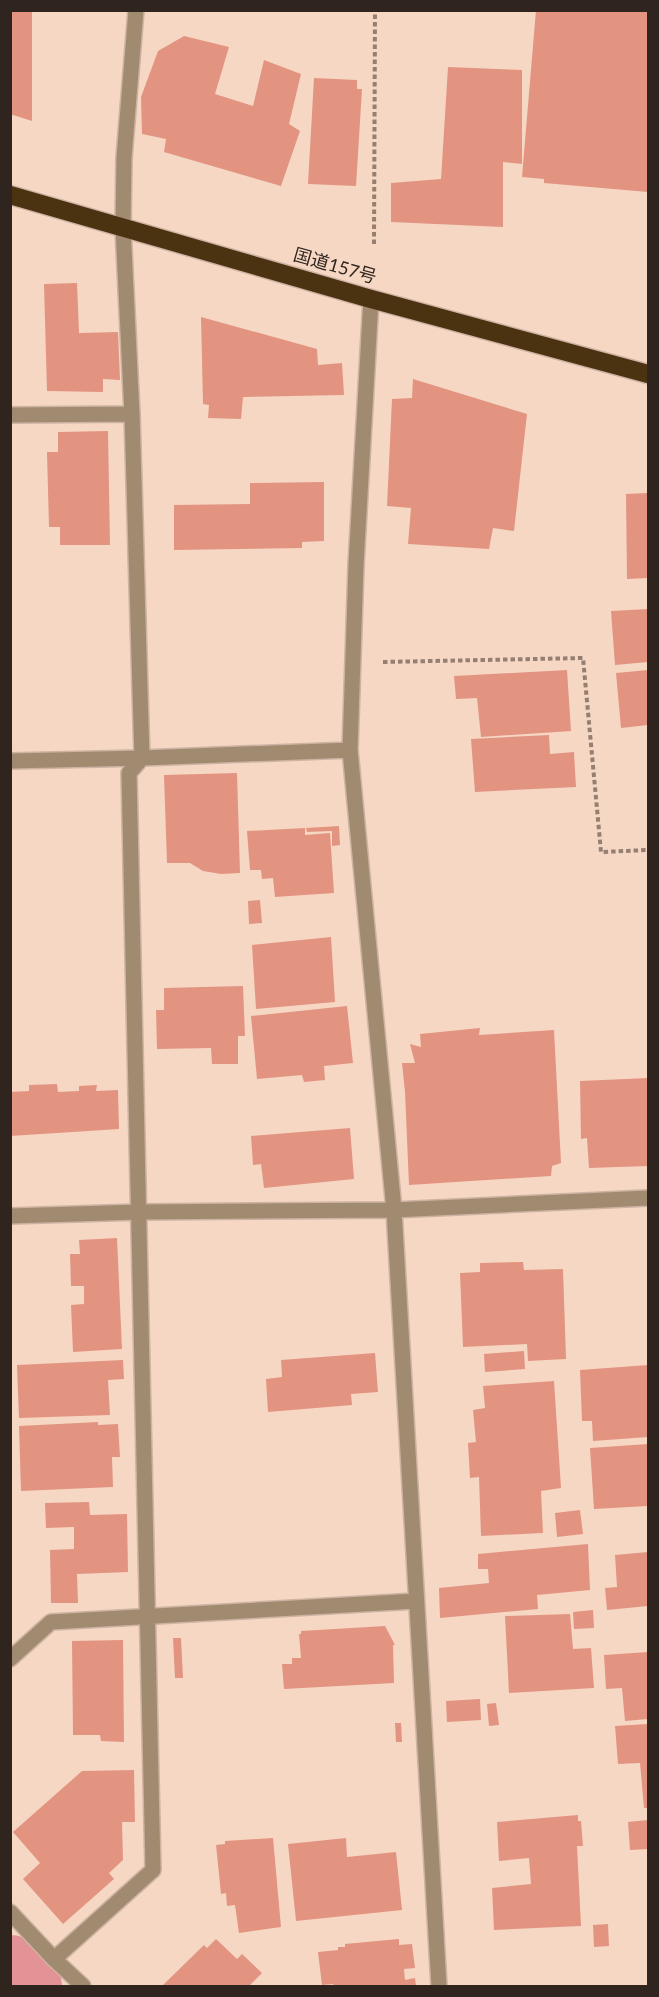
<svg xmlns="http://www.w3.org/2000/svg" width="659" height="1997" font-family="Lato,'Noto Sans JP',sans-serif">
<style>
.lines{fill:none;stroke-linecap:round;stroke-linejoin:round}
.river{stroke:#e39296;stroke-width:80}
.building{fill:#e29481}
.minor-casing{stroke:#ceb3a3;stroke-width:18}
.highway-casing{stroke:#ceb3a3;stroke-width:21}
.path{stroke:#947f72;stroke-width:4;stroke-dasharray:4.5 3;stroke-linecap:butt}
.minor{stroke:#a08b71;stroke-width:15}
.highway{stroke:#4b3211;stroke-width:18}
.labels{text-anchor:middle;stroke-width:6;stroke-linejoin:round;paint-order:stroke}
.street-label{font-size:18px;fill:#30251e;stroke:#f6d7c4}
</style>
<rect width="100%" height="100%" fill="#f6d7c4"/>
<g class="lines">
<path class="river" d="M 10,1975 L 22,1986"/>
</g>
<path class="building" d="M 10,10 L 32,11 L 32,121 L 10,114 Z
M 536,10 L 648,10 L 648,192 L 544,183 L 544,179 L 522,177 Z
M 184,36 L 229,47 L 215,94 L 253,106 L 264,60 L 301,74 L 289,124 L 300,131 L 281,186 L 164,152 L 166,139 L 142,134 L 141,97 L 158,51 Z
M 448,67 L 522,70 L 522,164 L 503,162 L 503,227 L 391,222 L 391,183 L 441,179 Z
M 314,78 L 357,80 L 357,89 L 362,89 L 356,186 L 308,184 Z
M 77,283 L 79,333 L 118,332 L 120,380 L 103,379 L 103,392 L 47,391 L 44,284 Z
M 201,317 L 317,349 L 318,365 L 342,363 L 344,395 L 243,397 L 241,419 L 208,418 L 209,405 L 203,404 Z
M 413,379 L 527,414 L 514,531 L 493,528 L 489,549 L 408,544 L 411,508 L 387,506 L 392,399 L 412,398 Z
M 108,431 L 110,545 L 60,545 L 60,527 L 49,527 L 47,452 L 58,452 L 58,432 Z
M 324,482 L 324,541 L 302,542 L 302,548 L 174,550 L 174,505 L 250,504 L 250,483 Z
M 648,493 L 648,578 L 627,579 L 626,494 Z
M 648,609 L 648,662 L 615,665 L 611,611 Z
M 567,670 L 571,731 L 481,737 L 477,698 L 456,699 L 454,676 Z
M 648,670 L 648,725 L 621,728 L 616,673 Z
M 549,735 L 550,754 L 574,752 L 576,787 L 475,792 L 471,739 Z
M 237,773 L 240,873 L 221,874 L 203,871 L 190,863 L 167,863 L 164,775 Z
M 339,826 L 340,845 L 332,846 L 332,831 L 307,832 L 306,828 Z
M 305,828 L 305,835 L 330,833 L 334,893 L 275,897 L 273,878 L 262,879 L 261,870 L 250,870 L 247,831 Z
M 260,900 L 262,923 L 249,924 L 248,901 Z
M 331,937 L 335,1002 L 256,1009 L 252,945 Z
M 243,986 L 245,1036 L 238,1036 L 238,1064 L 212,1064 L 211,1048 L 157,1049 L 156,1010 L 164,1010 L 164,988 Z
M 347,1006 L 353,1063 L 324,1066 L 325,1080 L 304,1082 L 302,1075 L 257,1079 L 251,1016 Z
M 480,1028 L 479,1035 L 554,1030 L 561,1163 L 552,1166 L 551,1176 L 409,1185 L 405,1092 L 402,1063 L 415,1063 L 410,1044 L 421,1047 L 420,1034 Z
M 648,1078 L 648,1166 L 589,1168 L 587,1138 L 581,1139 L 580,1081 Z
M 57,1084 L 58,1092 L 79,1091 L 79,1086 L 97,1085 L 96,1091 L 118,1090 L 119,1129 L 10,1136 L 10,1092 L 29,1091 L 29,1085 Z
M 350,1128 L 354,1179 L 264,1188 L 261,1164 L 253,1165 L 251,1136 Z
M 117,1238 L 122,1349 L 73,1352 L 71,1305 L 84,1304 L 84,1286 L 71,1286 L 70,1254 L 80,1254 L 79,1240 Z
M 523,1262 L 524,1270 L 563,1269 L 566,1359 L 528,1361 L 527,1344 L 463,1347 L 460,1273 L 480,1272 L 480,1263 Z
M 524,1351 L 525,1369 L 485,1372 L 484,1354 Z
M 375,1353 L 378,1392 L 351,1394 L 352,1405 L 268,1412 L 266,1379 L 282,1377 L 281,1360 Z
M 123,1360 L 124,1379 L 108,1380 L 110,1415 L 19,1418 L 17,1365 Z
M 648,1365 L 648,1437 L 593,1441 L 592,1421 L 582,1421 L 580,1370 Z
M 554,1381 L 561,1488 L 541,1491 L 543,1533 L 481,1536 L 479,1477 L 470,1478 L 468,1443 L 476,1442 L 473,1410 L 485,1408 L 483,1386 Z
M 98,1422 L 98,1425 L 118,1424 L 120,1457 L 112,1457 L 113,1487 L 21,1491 L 19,1426 Z
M 648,1444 L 648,1506 L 594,1509 L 590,1448 Z
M 89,1502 L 90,1515 L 127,1514 L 128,1572 L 77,1574 L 78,1603 L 51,1603 L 50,1550 L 74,1549 L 74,1527 L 46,1528 L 45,1503 Z
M 580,1510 L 583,1534 L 557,1537 L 555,1513 Z
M 588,1544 L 590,1590 L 537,1595 L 538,1609 L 440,1618 L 439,1588 L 489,1583 L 488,1569 L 478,1569 L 478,1554 Z
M 648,1552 L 648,1606 L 607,1610 L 605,1588 L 617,1587 L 615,1555 Z
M 593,1610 L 594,1628 L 574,1629 L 573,1612 Z
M 570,1614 L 573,1649 L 591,1648 L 594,1688 L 509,1693 L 505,1616 Z
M 385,1626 L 395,1645 L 393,1645 L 394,1683 L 284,1689 L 282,1664 L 292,1664 L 292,1658 L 301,1658 L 299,1634 L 301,1634 L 301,1631 Z
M 173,1638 L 181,1638 L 183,1678 L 175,1678 Z
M 123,1640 L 124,1742 L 101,1741 L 100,1735 L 73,1735 L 72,1641 Z
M 648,1652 L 648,1719 L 625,1721 L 622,1688 L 606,1689 L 604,1655 Z
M 480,1699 L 481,1720 L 447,1722 L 446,1701 Z
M 496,1703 L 499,1725 L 489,1726 L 487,1704 Z
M 395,1723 L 401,1723 L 402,1742 L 396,1742 Z
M 648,1724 L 648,1808 L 644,1808 L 640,1763 L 618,1764 L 615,1726 Z
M 134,1770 L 135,1822 L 122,1822 L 123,1860 L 109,1873 L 114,1879 L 63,1924 L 23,1879 L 40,1863 L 13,1832 L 82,1771 Z
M 578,1815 L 578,1821 L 581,1821 L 583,1846 L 577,1846 L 581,1926 L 494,1930 L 492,1888 L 531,1884 L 529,1858 L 499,1861 L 497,1822 Z
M 648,1820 L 648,1849 L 630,1850 L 628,1822 Z
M 273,1838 L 281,1927 L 239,1933 L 235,1905 L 227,1906 L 226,1893 L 221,1894 L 216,1845 L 225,1844 L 225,1841 Z
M 346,1838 L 347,1857 L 396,1852 L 402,1910 L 296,1921 L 288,1844 Z
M 608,1924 L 609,1946 L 594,1947 L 593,1925 Z
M 216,1939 L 237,1959 L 242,1954 L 262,1973 L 249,1986 L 162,1986 L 204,1945 L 207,1948 Z
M 399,1939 L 399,1945 L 412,1944 L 415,1968 L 404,1969 L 405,1980 L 415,1978 L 416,1986 L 334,1986 L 333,1984 L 322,1985 L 318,1952 L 338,1950 L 338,1947 L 345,1947 L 345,1944 Z"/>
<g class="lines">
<defs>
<path id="minor" d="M 371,299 L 356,565 L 350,750 L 394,1210 L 439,1986
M 10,415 L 132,414
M 10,761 L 142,758 L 350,750
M 10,1216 L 139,1212 L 394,1210 L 648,1198
M 10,1659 L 51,1622 L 416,1601
M 10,1912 L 54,1959 L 83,1986
M 54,1959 L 153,1870 L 129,773 L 142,758 L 132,414 L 123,228 L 124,158 L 136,10"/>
<path id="highway" d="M 10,195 L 371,299 L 648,374"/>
</defs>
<use href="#minor" class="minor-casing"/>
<use href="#highway" class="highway-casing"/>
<path class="path" d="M 374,244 L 375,10
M 383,662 L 583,658 L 601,852 L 648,850"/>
<use href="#minor" class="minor"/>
<use href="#highway" class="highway"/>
</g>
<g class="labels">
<g class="street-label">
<text transform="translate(335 266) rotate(16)" y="6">国道157号</text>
</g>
</g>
<rect width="659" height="1997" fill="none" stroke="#30251e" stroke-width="24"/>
</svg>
